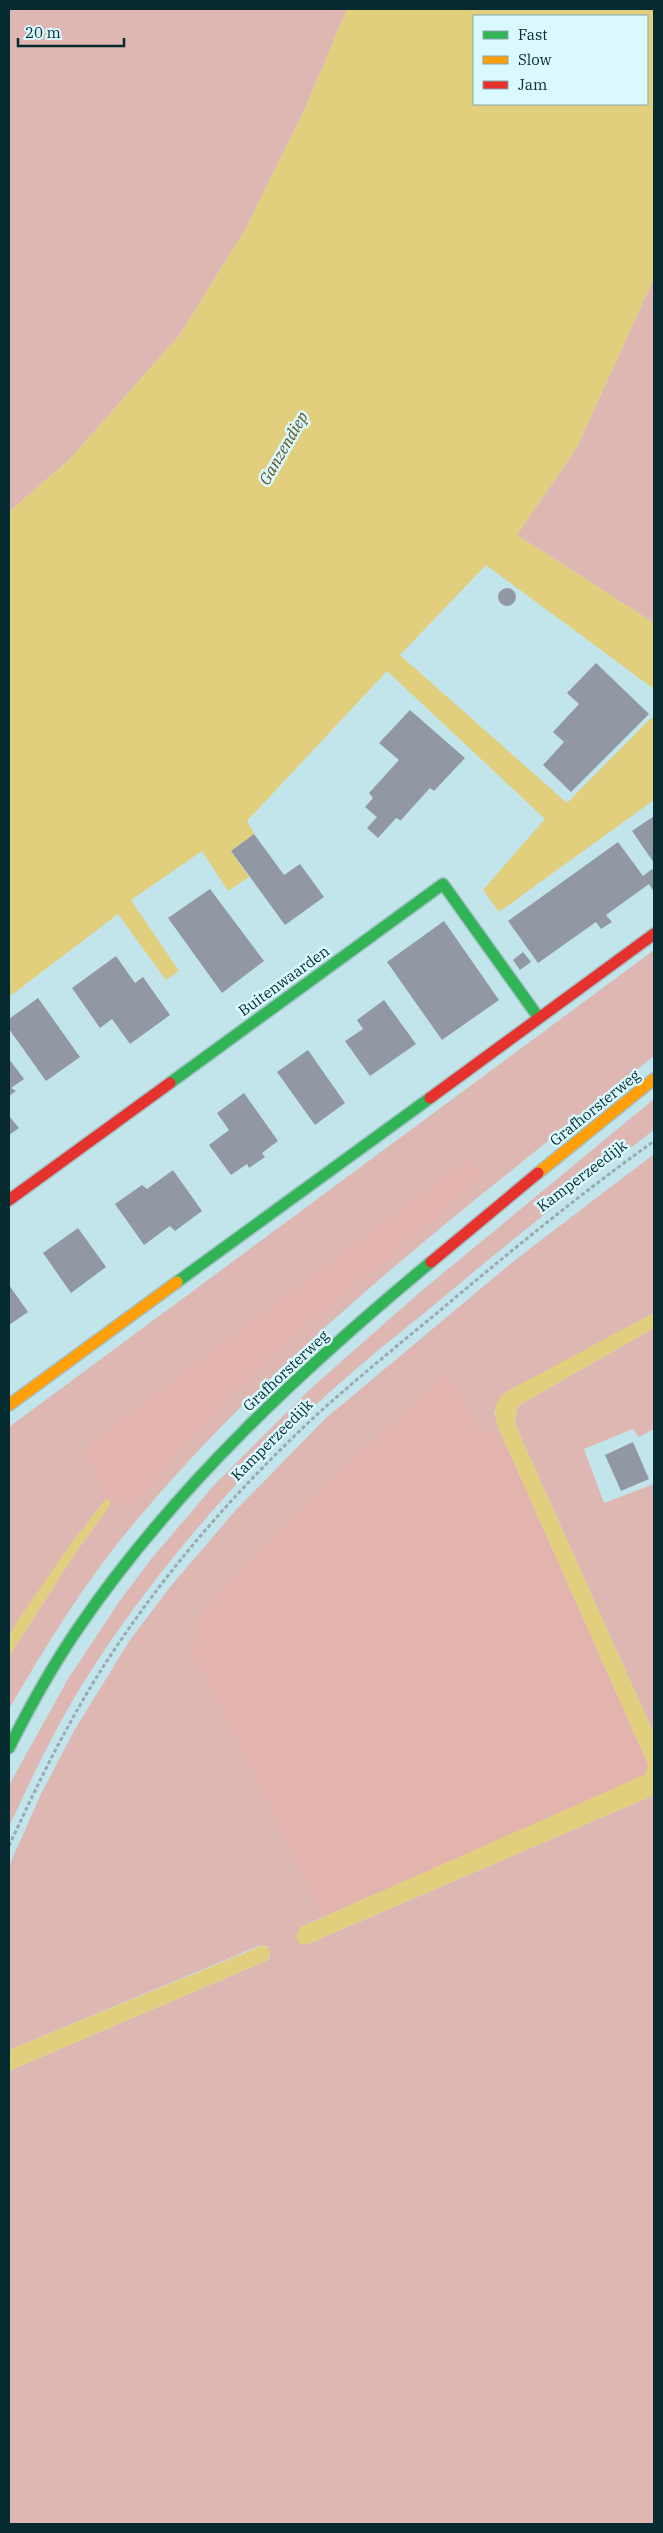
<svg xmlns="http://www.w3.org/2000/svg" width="663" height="2533" font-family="'IBM Plex Serif',serif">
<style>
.green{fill:#dfb7b2}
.forest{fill:#e3b4ae}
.water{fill:#e2cf7d;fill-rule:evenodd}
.building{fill:#9198a3}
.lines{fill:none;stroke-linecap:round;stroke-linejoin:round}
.fast-casing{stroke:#a3c1c7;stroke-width:14}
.slow-casing{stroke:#a3c1c7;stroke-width:14}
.jam-casing{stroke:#a3c1c7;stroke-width:14}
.path{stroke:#99aab0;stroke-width:3;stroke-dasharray:4 2.5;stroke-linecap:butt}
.fast{stroke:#30b455;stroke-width:11}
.slow{stroke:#ff9f0a;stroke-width:11}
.jam{stroke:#e5322d;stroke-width:11}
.labels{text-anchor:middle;stroke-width:5;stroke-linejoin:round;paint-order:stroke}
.street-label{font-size:15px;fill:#052b30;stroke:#d9f9fe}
.water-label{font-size:16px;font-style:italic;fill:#655425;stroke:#d9f9fe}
</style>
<rect width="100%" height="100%" fill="#c2e5ec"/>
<path class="green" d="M 9,9 L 347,9 L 304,111 L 246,228 L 181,333 L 70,459 L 9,512 Z
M 654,278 L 654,623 L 517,535 L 577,447 Z
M 654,950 L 654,1056 C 474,1202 285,1342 136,1521 C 87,1578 47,1644 9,1709 L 9,1656 L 76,1552 L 110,1505 L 110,1500 L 130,1508 L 223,1404 L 271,1357 L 485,1176 L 468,1157 L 83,1448 L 106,1499 L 68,1548 L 9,1635 L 9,1427 Z
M 654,1099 L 654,1130 C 583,1183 514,1238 446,1295 C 414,1322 381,1347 349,1375 C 255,1457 169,1553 100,1657 C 64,1710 36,1768 9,1827 L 9,1785 L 68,1679 L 121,1599 L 152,1558 L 215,1484 L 309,1390 L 419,1293 Z
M 654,1154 L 654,1313 L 567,1360 L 494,1412 L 500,1431 L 478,1428 L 476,1426 L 196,1620 L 196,1641 L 187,1654 L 199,1667 L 323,1917 L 301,1927 L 297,1934 L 300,1944 L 308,1944 L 654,1795 L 654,2524 L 9,2524 L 9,2071 L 268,1960 L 270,1957 L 267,1946 L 259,1946 L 9,2050 L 9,1866 L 41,1794 L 75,1729 L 130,1640 L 170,1587 L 235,1511 L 326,1418 L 515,1260 Z
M 654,1328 L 654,1429 L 639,1437 L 633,1429 L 584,1449 L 604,1503 L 654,1484 L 654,1734 L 515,1424 L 517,1408 L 521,1404 Z"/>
<path class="forest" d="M 468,1157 L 485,1176 L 271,1357 L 223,1404 L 130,1508 L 106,1499 L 83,1448 Z
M 449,1376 L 478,1428 L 500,1431 L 648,1764 L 648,1770 L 642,1778 L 323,1917 L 199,1667 L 187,1654 L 196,1641 L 196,1620 C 272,1532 358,1455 444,1377 Z"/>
<path class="water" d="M 347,9 L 654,9 L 654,278 L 577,447 L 517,535 L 654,623 L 654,689 L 486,565 L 400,655 L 567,803 L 654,715 L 654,800 L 499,912 L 483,890 L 545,819 L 387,671 L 247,821 L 254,834 L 231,851 L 249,877 L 228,891 L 202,851 L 131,900 L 179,971 L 166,980 L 118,914 L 9,997 L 9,512 L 70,459 L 181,333 L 246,228 L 304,111 ZM 474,16 L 647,16 L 647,104 L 474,104 Z
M 654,1313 L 654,1328 L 521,1404 L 517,1408 L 515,1424 L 654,1734 L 654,1795 L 308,1944 L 300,1944 C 295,1938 296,1933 301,1927 L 646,1774 L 648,1764 L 500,1431 C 494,1417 492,1405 504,1393 Z
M 106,1499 L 110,1500 L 110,1505 L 76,1552 L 9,1656 L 9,1635 L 21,1616 L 68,1548 Z
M 264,1945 L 270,1951 L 268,1960 L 9,2071 L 9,2050 Z"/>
<path class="building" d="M498 597a9 9 0 1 1 18 0a9 9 0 1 1-18 0Z
M 596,663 L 649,714 L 571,792 L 543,765 L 564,742 L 553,732 L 579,704 L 567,693 Z
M 410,710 L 465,758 L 434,791 L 430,788 L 401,820 L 402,821 L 396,818 L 378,838 L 367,828 L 377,817 L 365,807 L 373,798 L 369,793 L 399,760 L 379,743 Z
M 654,816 L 654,863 L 632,831 Z
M 254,834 L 284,875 L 300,864 L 324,897 L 285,925 L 231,851 Z
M 618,842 L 643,876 L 652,869 L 654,871 L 654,892 L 649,884 L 606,915 L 612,922 L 601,929 L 596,922 L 538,963 L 508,921 Z
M 210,889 L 264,961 L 222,993 L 168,918 Z
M 444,921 L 499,1000 L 442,1040 L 387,962 Z
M 523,952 L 531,962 L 520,970 L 513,960 Z
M 116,956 L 135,983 L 143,977 L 170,1015 L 130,1044 L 112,1019 L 100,1028 L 72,988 Z
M 38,998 L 80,1057 L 46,1081 L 9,1029 L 9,1019 Z
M 384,1000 L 416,1044 L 370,1076 L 345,1041 L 363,1029 L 357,1020 Z
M 308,1050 L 345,1103 L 315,1125 L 277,1072 Z
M 9,1059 L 24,1079 L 11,1088 L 16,1091 L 9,1096 Z
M 244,1093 L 278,1141 L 262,1153 L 265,1157 L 249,1168 L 247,1164 L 231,1175 L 209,1145 L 229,1130 L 217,1113 Z
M 9,1116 L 19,1128 L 9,1135 Z
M 173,1170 L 202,1211 L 175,1231 L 170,1226 L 144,1245 L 115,1204 L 142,1185 L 147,1189 Z
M 78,1228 L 106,1267 L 71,1293 L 43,1253 Z
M 9,1285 L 28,1312 L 9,1325 Z
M 633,1442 L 649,1479 L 621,1491 L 605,1455 Z"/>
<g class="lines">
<defs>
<path id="fast" d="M 170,1083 L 443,884 L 539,1018
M 177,1282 L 430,1098
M 9,1748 C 30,1706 53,1665 79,1627 C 174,1488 302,1369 431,1262"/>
<path id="slow" d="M 538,1173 L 654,1079
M 9,1405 L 177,1282"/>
<path id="jam" d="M 430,1098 L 654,934
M 9,1200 L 170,1083
M 431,1262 L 538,1173"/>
</defs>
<use href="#fast" class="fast-casing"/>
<use href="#slow" class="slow-casing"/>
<use href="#jam" class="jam-casing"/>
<path class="path" d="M 9,1846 C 42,1774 77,1703 123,1637 C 179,1555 248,1478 322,1410 C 359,1377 398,1345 437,1313 C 508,1253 579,1195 654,1141"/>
<use href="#fast" class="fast"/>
<use href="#slow" class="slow"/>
<use href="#jam" class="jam"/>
</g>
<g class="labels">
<g class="street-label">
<text transform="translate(284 981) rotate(-36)" y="5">Buitenwaarden</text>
<text transform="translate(595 1108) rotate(-39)" y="5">Grafhorsterweg</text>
<text transform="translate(582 1176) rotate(-37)" y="5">Kamperzeedijk</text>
<text transform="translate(286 1371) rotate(-43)" y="5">Grafhorsterweg</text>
<text transform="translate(272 1440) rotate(-45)" y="5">Kamperzeedijk</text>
</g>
<g class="water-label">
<text transform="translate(283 448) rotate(-60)" y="6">Ganzendiep</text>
</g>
</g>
<rect width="663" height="2533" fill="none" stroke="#052b30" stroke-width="20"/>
<rect x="473" y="15" width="175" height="90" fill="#d9f9fe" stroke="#84a7ac"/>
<rect x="483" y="31" width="25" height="8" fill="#30b455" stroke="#84a7ac"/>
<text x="518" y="40" font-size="15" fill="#052b30">Fast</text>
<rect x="483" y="56" width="25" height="8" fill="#ff9f0a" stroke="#84a7ac"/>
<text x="518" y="65" font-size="15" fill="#052b30">Slow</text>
<rect x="483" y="81" width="25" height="8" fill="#e5322d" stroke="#84a7ac"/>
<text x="518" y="90" font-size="15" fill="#052b30">Jam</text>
<path d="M18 38v8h106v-8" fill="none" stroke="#052b30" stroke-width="2.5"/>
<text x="25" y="38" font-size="15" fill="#052b30" stroke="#d9f9fe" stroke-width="4" paint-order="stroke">20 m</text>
</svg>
